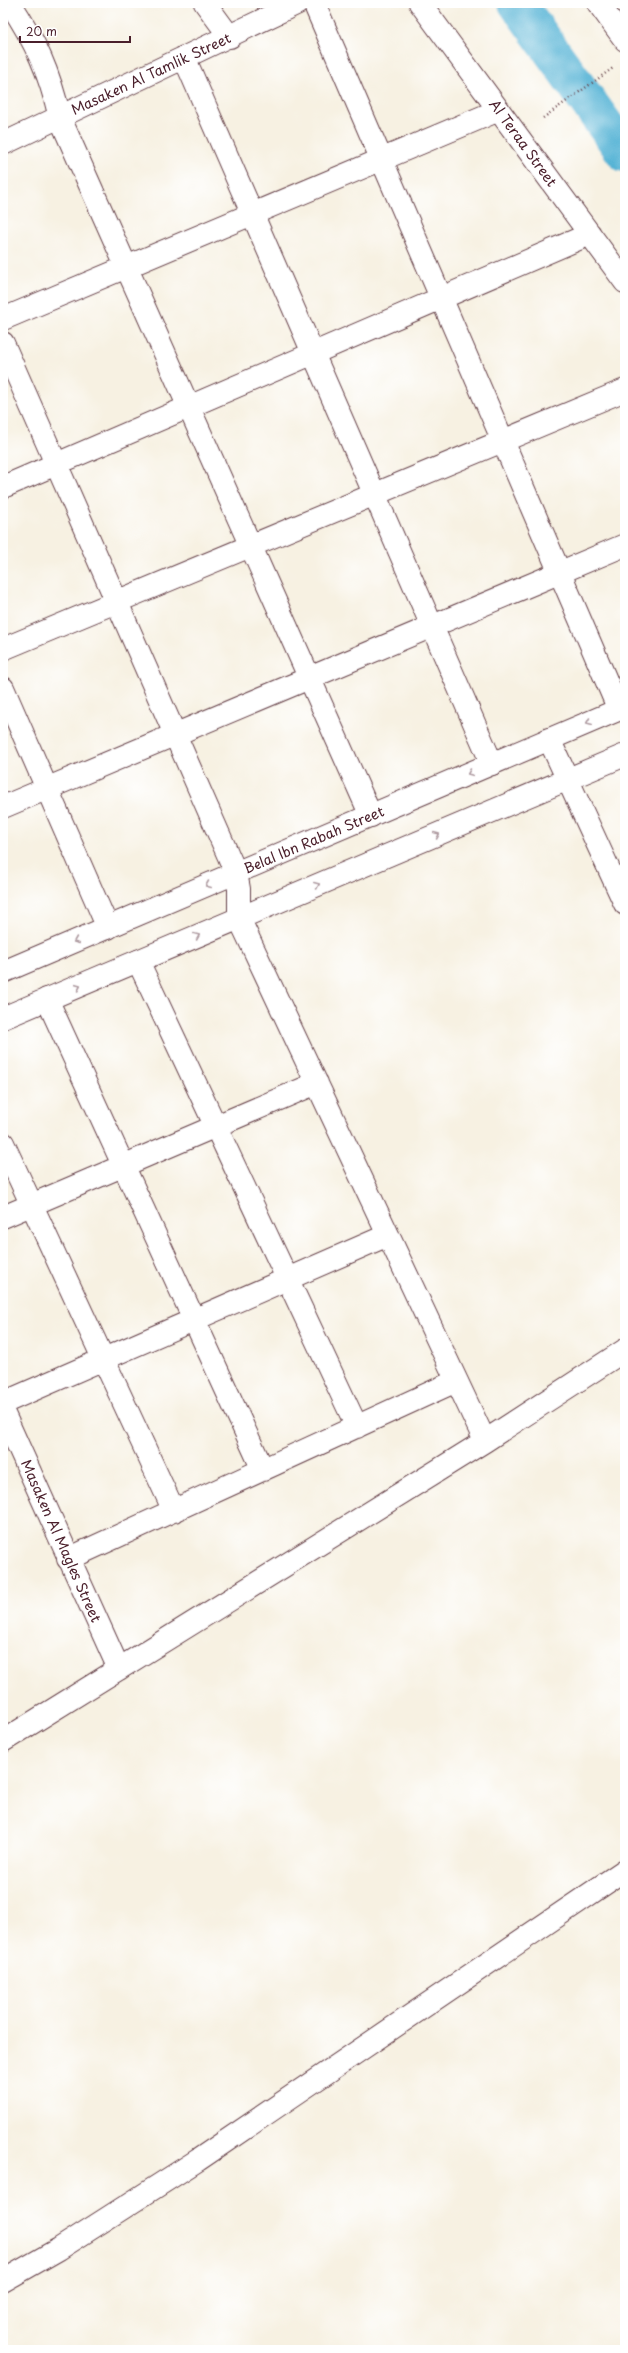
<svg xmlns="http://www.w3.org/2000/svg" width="628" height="2353" font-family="'Playpen Sans',sans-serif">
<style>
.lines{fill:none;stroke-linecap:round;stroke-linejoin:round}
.canal{stroke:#57b4d5;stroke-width:38}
.street-casing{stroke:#643e46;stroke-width:24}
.secondary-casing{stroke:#643e46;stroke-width:24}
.path{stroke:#643e46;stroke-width:2.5;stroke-dasharray:1 3;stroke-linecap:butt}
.street{stroke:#fff;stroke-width:22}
.secondary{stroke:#fff;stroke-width:22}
.oneway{stroke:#ae9aa0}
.labels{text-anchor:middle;stroke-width:3;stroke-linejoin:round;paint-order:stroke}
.street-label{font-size:14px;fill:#4a1f2b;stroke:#fff}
</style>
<rect width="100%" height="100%" fill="#fff"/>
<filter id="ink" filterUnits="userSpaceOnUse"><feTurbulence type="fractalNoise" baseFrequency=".025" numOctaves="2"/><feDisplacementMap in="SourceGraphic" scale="8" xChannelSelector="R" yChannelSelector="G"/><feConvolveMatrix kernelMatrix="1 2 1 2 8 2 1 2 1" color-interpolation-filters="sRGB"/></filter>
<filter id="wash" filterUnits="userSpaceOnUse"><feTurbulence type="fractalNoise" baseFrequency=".012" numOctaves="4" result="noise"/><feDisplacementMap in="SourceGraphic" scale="16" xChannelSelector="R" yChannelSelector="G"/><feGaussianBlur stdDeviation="0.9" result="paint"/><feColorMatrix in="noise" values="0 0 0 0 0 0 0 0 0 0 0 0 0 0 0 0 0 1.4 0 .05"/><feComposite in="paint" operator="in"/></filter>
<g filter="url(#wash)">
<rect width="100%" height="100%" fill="#f7f1e2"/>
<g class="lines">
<path class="canal" d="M 517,3 L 625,153"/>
</g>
</g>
<g filter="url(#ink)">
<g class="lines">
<defs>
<path id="street" d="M 10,3 C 36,43 49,71 60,118 L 371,816
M 205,3 L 230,37
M 314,3 L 619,710
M 420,3 L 625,282
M 184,57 L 492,764
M 3,144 L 298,3
M 3,319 L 499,110
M 3,343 L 236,873 L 239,889 L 239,918 L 485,1441
M 3,487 L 590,234
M 3,649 L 625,390
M 3,688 L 108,928
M 549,739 L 625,904
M 3,807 L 625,545
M 138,961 L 357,1427
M 47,999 L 263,1470
M 3,1143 L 174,1511
M 3,1217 L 317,1083
M 3,1403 L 388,1235
M 3,1412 L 119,1669
M 68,1559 L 456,1381
M 3,1741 L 485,1441 L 625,1350
M 3,2281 L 59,2249 L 198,2160 L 625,1870"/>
<path id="secondary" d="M 598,3 L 625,40
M 3,972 L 625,707
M 3,1018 L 625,755"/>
</defs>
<use href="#street" class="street-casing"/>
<use href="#secondary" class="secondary-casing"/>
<path class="path" d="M 543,118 L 613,68"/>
<use href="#street" class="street"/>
<use href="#secondary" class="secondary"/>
</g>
<defs><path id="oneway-chevron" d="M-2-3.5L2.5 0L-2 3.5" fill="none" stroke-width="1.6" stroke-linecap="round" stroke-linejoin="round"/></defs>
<g class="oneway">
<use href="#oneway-chevron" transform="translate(589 722) rotate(157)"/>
<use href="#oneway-chevron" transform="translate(470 773) rotate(157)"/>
<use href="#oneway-chevron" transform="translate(437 835) rotate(-23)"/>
<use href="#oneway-chevron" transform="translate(208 885) rotate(157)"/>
<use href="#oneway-chevron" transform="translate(317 885) rotate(-23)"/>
<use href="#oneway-chevron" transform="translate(197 936) rotate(-23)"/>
<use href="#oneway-chevron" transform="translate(76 941) rotate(157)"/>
<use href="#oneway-chevron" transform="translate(78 987) rotate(-23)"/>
</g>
</g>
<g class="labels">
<g class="street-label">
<text transform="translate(151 74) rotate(-25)" y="5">Masaken Al Tamlik Street</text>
<text transform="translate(523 143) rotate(54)" y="5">Al Teraa Street</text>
<text transform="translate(314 840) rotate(-23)" y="5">Belal Ibn Rabah Street</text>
<text transform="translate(61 1541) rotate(66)" y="5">Masaken Al Magles Street</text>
</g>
</g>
<rect width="628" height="2353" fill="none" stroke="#fff" stroke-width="16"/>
<path d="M20 36v6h110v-6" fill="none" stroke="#4a1f2b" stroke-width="2"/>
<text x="26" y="36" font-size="12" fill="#4a1f2b" stroke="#ffffff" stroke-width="3" paint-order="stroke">20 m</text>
</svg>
